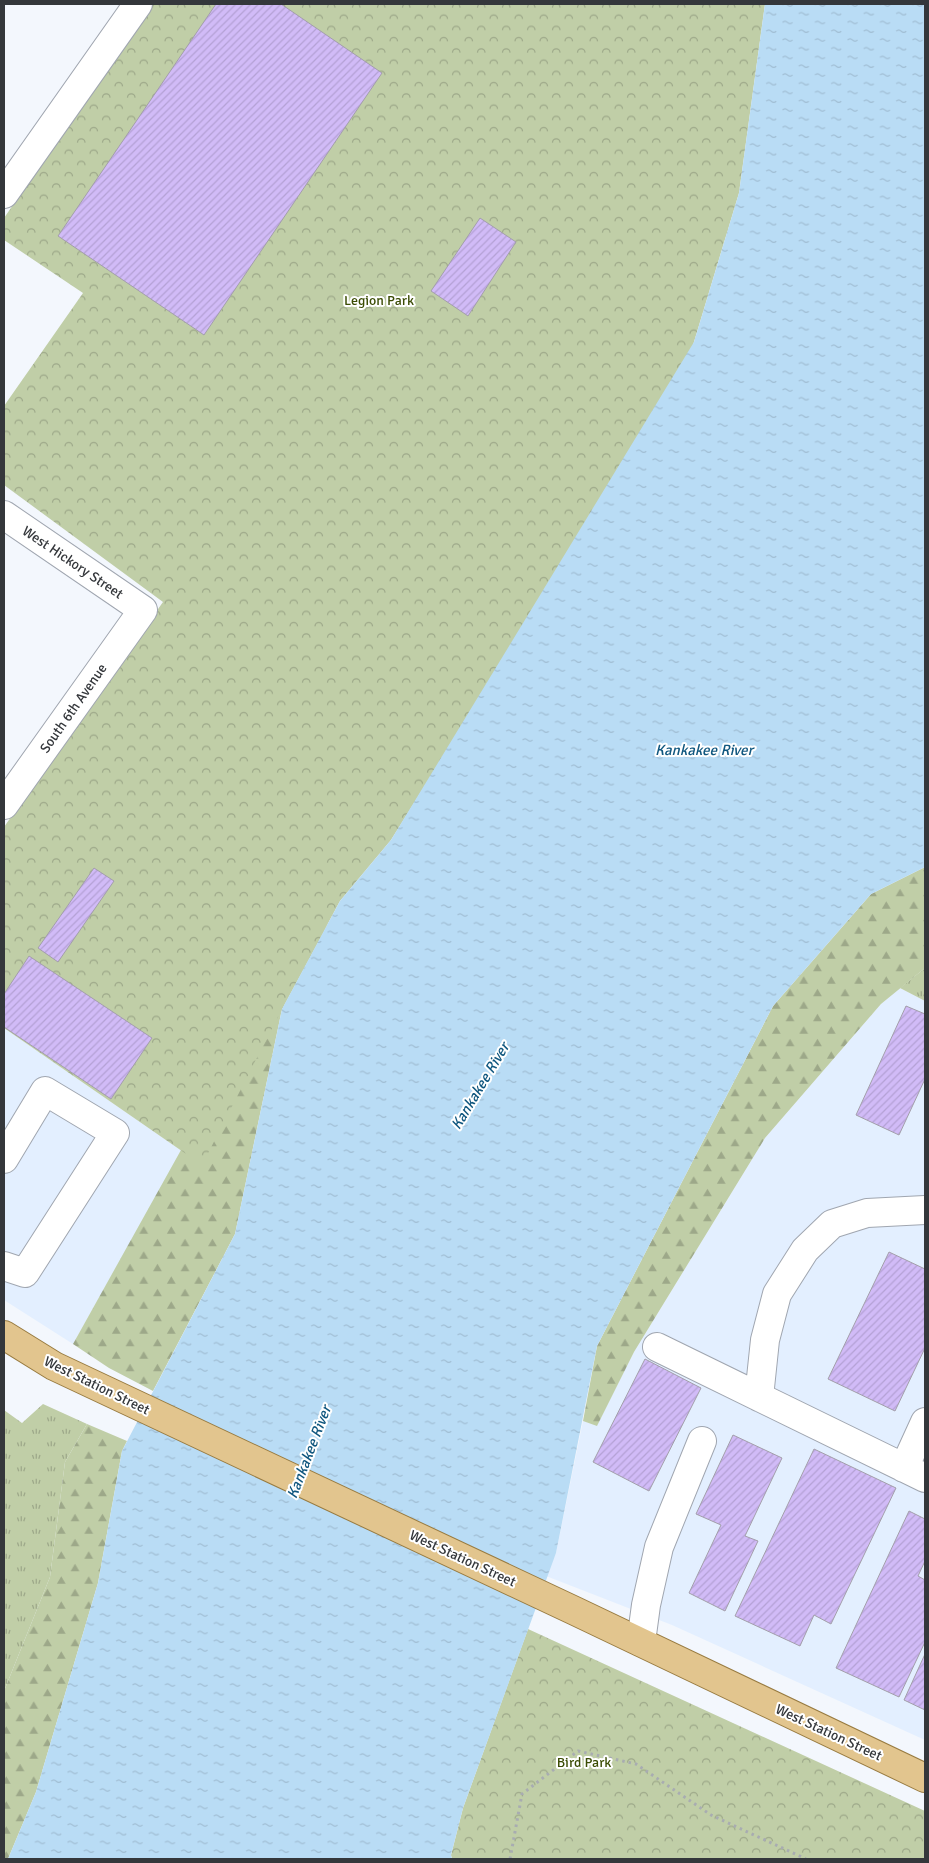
<svg xmlns="http://www.w3.org/2000/svg" width="929" height="1863" font-family="Signika,sans-serif">
<style>
.built{fill:#e3efff}
.grass{fill:url(#grass-tufts)}
.forest{fill:url(#forest-firs)}
.park{fill:url(#park-crowns)}
.water{fill:url(#water-ripples)}
.building{fill:url(#building-hatch);stroke:#a39faa}
.lines{fill:none;stroke-linecap:round;stroke-linejoin:round}
.minor-casing{stroke:#a0a6b0;stroke-width:30}
.major-casing{stroke:#987b40;stroke-width:30}
.path{stroke:#a8acb1;stroke-width:3;stroke-dasharray:2.5 4;stroke-linecap:butt}
.minor{stroke:#fff;stroke-width:28}
.major{stroke:#e2c58e;stroke-width:28}
.labels{text-anchor:middle;stroke-width:4;stroke-linejoin:round;paint-order:stroke}
.park-label{font-size:14px;fill:#3b4c04;stroke:#fff}
.street-label{font-size:14px;fill:#34373b;stroke:#fff}
.water-label{font-size:15px;font-style:italic;fill:#10577f;stroke:#fff}
</style>
<defs>
<pattern id="grass-tufts" width="24" height="20" patternUnits="userSpaceOnUse" patternTransform="scale(1.25)"><rect width="24" height="20" fill="#c0cea7"/><path d="M3 7l-1-3M5 7V3M7 7l1-3M15 17l-1-3M17 17v-4M19 17l1-3" fill="none" stroke="#9da889"/></pattern>
<pattern id="forest-firs" width="22" height="20" patternUnits="userSpaceOnUse" patternTransform="scale(1.25)"><rect width="22" height="20" fill="#c0cea7"/><path d="M5 1l3.5 6h-7zM16 11l3.5 6h-7z" fill="#9da889"/></pattern>
<pattern id="park-crowns" width="20" height="18" patternUnits="userSpaceOnUse" patternTransform="scale(1.25)"><rect width="20" height="18" fill="#c0cea7"/><path d="M2 6a3 3 0 1 1 6 0M12 15a3 3 0 1 1 6 0" fill="none" stroke="#9da889"/></pattern>
<pattern id="water-ripples" width="26" height="14" patternUnits="userSpaceOnUse" patternTransform="scale(1.25)"><rect width="26" height="14" fill="#b9dcf5"/><path d="M2 4q2-2 4 0t4 0M15 11q2-2 4 0t4 0" fill="none" stroke="#a0bdd3"/></pattern>
<pattern id="building-hatch" width="6" height="6" patternUnits="userSpaceOnUse" patternTransform="scale(1.25)"><rect width="6" height="6" fill="#d1bbf7"/><path d="M-1 1l2-2M0 6l6-6M5 7l2-2" fill="none" stroke="#b4a1d5"/></pattern>
</defs>
<rect width="100%" height="100%" fill="#f3f7fd"/>
<path class="built" d="M 900,988 L 925,1001 L 925,1740 L 672,1625 L 546,1576 L 556,1553 L 583,1421 L 597,1425 L 634,1352 L 765,1138 L 881,1004 Z
M 4,1028 L 182,1151 L 73,1344 L 4,1300 Z"/>
<path class="grass" d="M 925,968 L 925,1001 L 900,988 Z
M 43,1404 L 87,1424 L 65,1462 L 50,1577 L 4,1691 L 4,1410 L 22,1423 Z"/>
<path class="forest" d="M 925,867 L 925,968 L 881,1004 L 765,1138 L 634,1352 L 597,1426 L 583,1421 L 597,1346 L 773,1006 L 871,894 Z
M 329,922 L 282,1009 L 235,1234 L 153,1391 L 109,1368 L 73,1344 L 181,1150 Z
M 87,1424 L 127,1441 L 122,1451 L 98,1583 L 36,1792 L 8,1859 L 4,1859 L 4,1691 L 50,1577 L 65,1462 Z"/>
<path class="park" d="M 152,4 L 765,4 L 739,193 L 687,365 L 391,840 L 340,901 L 282,1009 L 202,1165 L 4,1028 L 4,827 L 163,602 L 4,485 L 4,406 L 83,293 L 4,240 L 4,218 Z
M 528,1629 L 925,1811 L 925,1859 L 452,1859 L 451,1855 L 463,1808 Z"/>
<path class="water" d="M 765,4 L 925,4 L 925,867 L 871,894 L 773,1006 L 597,1346 L 556,1553 L 463,1808 L 451,1855 L 452,1859 L 8,1859 L 36,1792 L 98,1583 L 122,1451 L 235,1234 L 282,1009 L 340,901 L 391,840 L 694,342 L 739,193 Z"/>
<path class="building" d="M 216,4 L 281,4 L 382,73 L 204,335 L 58,236 Z
M 480,218 L 516,242 L 468,316 L 431,291 Z
M 94,868 L 114,881 L 58,962 L 38,948 Z
M 29,956 L 152,1038 L 111,1099 L 4,1027 L 4,994 Z
M 906,1006 L 925,1014 L 925,1079 L 899,1135 L 856,1115 Z
M 889,1252 L 925,1269 L 925,1348 L 895,1411 L 828,1379 Z
M 645,1359 L 701,1388 L 649,1491 L 593,1462 Z
M 733,1435 L 782,1458 L 745,1536 L 758,1541 L 725,1611 L 689,1593 L 721,1525 L 696,1514 Z
M 814,1449 L 896,1488 L 831,1624 L 814,1615 L 800,1646 L 735,1616 Z
M 909,1511 L 925,1519 L 925,1561 L 918,1576 L 925,1580 L 925,1642 L 899,1697 L 836,1668 Z
M 925,1654 L 925,1710 L 904,1700 Z"/>
<g class="lines">
<defs>
<path id="minor" d="M 4,194 L 138,4
M 4,515 L 143,610 L 4,805
M 4,1159 L 45,1091 L 115,1133 L 25,1273 L 4,1266
M 657,1347 L 925,1478
M 759,1397 L 765,1340 L 777,1294 L 805,1250 L 832,1224 L 867,1213 L 925,1210
M 904,1468 L 925,1422
M 641,1642 L 646,1605 L 659,1547 L 702,1441"/>
<path id="major" d="M 4,1335 L 54,1366 L 575,1611 L 925,1778"/>
</defs>
<use href="#minor" class="minor-casing"/>
<use href="#major" class="major-casing"/>
<path class="path" d="M 510,1859 L 522,1794 L 578,1751 L 636,1764 L 711,1815 L 806,1859"/>
<use href="#minor" class="minor"/>
<use href="#major" class="major"/>
</g>
<g class="labels">
<g class="park-label">
<text x="379" y="305">Legion Park</text>
<text x="584" y="1767">Bird Park</text>
</g>
<g class="street-label">
<text transform="translate(73 562) rotate(34)" y="5">West Hickory Street</text>
<text transform="translate(73 708) rotate(-55)" y="5">South 6th Avenue</text>
<text transform="translate(97 1385) rotate(26)" y="5">West Station Street</text>
<text transform="translate(463 1558) rotate(25)" y="5">West Station Street</text>
<text transform="translate(829 1732) rotate(25)" y="5">West Station Street</text>
</g>
<g class="water-label">
<text x="704" y="755">Kankakee River</text>
<text transform="translate(480 1086) rotate(-59)" y="5">Kankakee River</text>
<text transform="translate(309 1452) rotate(-69)" y="5">Kankakee River</text>
</g>
</g>
<rect width="929" height="1863" fill="none" stroke="#34373b" stroke-width="10"/>
</svg>
